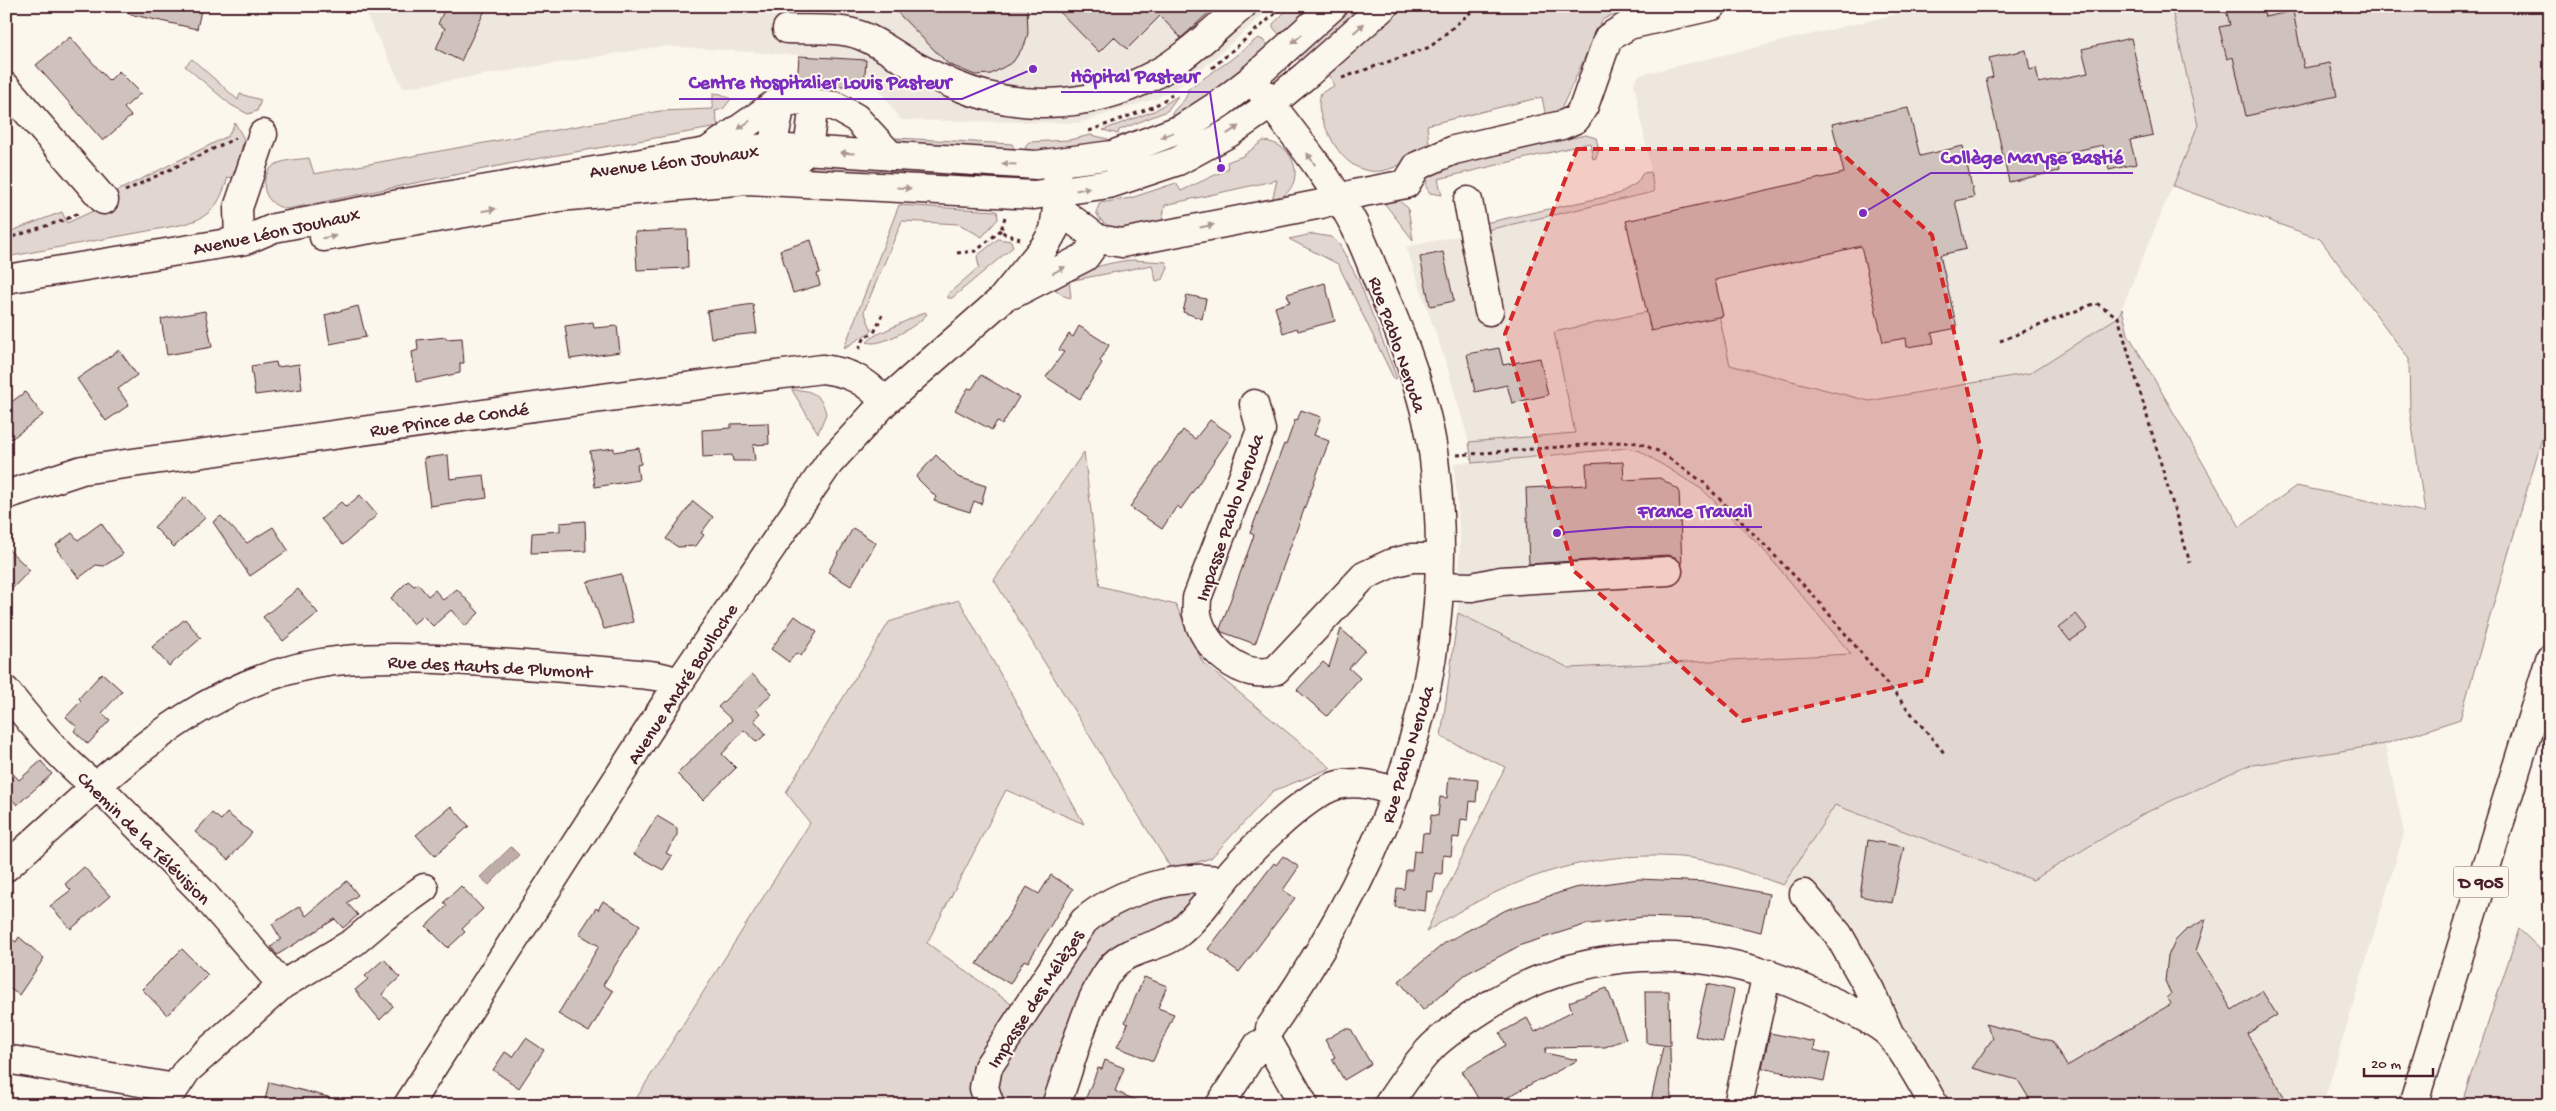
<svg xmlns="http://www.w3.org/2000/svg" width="2556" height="1111" font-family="'Gochi Hand',sans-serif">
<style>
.built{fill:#eee7de}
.green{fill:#e2d7d0;stroke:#967b7e}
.water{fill:#bfadaa;stroke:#907477}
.building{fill:#cfc2bc;stroke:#4a1f2b}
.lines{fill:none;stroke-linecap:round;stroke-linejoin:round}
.minor-casing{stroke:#4a1f2b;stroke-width:31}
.major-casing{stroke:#4a1f2b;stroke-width:31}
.path{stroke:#4a1f2b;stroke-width:3;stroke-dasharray:4 4;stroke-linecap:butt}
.minor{stroke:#fbf7ec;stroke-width:28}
.major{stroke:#fbf7ec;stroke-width:28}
.oneway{fill:#ab9695}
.marked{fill:#d62828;fill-opacity:0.2;stroke:#d62828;stroke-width:4;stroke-dasharray:10 6;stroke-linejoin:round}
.labels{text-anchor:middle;stroke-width:4;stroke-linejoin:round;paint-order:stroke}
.shield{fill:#fbf7ec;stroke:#7f6065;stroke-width:1}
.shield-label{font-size:18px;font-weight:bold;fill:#4a1f2b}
.street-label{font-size:19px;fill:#4a1f2b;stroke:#fbf7ec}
.leader{fill:none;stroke:#7b2cbf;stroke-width:2}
.callout-dot{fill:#7b2cbf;stroke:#fbf7ec;stroke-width:2}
.callout-label{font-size:20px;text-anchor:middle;font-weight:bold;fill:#7b2cbf;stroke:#fbf7ec;stroke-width:4;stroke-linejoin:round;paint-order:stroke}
</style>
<rect width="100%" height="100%" fill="#fbf7ec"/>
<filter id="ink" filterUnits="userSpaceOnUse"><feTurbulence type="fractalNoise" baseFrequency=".02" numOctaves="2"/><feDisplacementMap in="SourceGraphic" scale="10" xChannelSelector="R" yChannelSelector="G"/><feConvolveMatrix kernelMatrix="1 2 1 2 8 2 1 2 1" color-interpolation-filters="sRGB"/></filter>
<g filter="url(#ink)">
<path class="built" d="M 362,6 L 1273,6 L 1190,80 L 1157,98 L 1079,123 L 901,120 L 857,59 L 663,46 L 403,88 Z
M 1931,6 L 2171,6 L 2198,125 L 2118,317 L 2030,373 L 1869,401 L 1730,365 L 1715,297 L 1554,333 L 1575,433 L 1469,442 L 1446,363 L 1406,247 L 1655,193 L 1634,83 L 1639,75 Z
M 1627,448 L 1640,451 L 1703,490 L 1761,547 L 1851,655 L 1569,668 L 1458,613 L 1460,539 L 1454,463 L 1560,456 Z
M 2385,744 L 2404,833 L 2323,1105 L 1947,1105 L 1783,885 L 1835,805 L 2033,880 L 2143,814 L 2246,766 Z"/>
<path class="green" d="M 1291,6 L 1318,6 L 1282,38 L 1273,27 L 1273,24 Z
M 1350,6 L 1370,6 L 1303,64 L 1295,56 Z
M 1403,6 L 1643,6 L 1612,15 L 1602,20 L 1562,107 L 1546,118 L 1542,97 L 1427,125 L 1429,143 C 1419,150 1407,162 1395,167 C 1364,180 1342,162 1330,136 C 1322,121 1316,109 1321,93 L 1334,86 L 1328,71 Z
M 2171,6 L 2550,6 L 2550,411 L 2460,719 L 2385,744 L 2246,766 L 2143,814 L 2033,880 L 1835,805 L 1783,885 C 1750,874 1715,859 1680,857 C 1584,850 1505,880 1426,932 L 1505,767 L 1441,737 L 1458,613 L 1569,668 L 1851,654 L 1761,547 L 1703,490 L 1640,451 L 1627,448 L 1472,463 L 1469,442 L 1575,433 L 1554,332 L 1715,297 L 1730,365 L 1869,401 L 2030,373 L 2118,317 L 2122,309 L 2128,334 L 2240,527 L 2296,486 L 2425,512 L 2410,412 L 2409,359 L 2320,239 L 2173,186 L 2198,125 Z
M 1258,38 L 1263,40 L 1270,49 L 1230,84 L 1171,120 C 1169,108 1189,103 1188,89 L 1229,61 Z
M 192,59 L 238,100 L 240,94 L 261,100 L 257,111 L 248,114 L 231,105 L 185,66 Z
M 713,93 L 721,94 L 731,99 L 723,109 L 715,111 L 718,127 L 518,162 L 288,209 C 268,207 256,186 271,168 C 279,159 298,160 309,158 L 314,174 L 660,111 L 713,109 Z
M 1178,96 L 1167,111 L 1119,130 L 1118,134 L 1103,130 L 1154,111 Z
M 235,123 L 244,139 L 234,178 L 228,177 C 219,206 211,218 180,225 L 6,257 L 6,233 L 62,212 L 67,223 L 117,200 L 113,193 L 228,136 Z
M 1091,135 L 1116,141 L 1025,155 L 1026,145 L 1029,142 L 1069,140 Z
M 1586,135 L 1596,138 L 1599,150 L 1596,158 L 1593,159 L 1590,143 L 1438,179 L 1442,195 L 1430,193 L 1426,187 L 1428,173 L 1433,168 Z
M 896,138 L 1012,144 L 1014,148 L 1013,153 L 913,145 Z
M 1263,141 C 1302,144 1306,193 1272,201 L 1277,180 L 1165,205 L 1162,222 C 1140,227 1107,238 1096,212 L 1100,203 L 1131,198 L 1176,183 L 1181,191 L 1228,169 L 1227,162 L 1243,156 Z
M 814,161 L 1009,174 L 1006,184 L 836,174 L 813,168 Z
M 1651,172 L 1654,192 L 1487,230 L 1485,223 L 1618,194 L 1637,183 L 1643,173 Z
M 1389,201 L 1399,201 L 1408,208 L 1413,240 L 1385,204 Z
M 899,205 L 997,211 L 998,219 L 982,237 L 959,224 L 902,221 L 864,311 L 872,331 L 844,348 Z
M 1313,234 L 1331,237 L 1339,244 L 1359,281 L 1397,378 L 1394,379 L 1338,264 L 1289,239 Z
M 998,239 L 1011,241 L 1013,247 L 952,298 L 948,298 L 948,294 L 979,267 L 977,256 Z
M 1133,260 L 1166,262 L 1168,268 L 1163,279 L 1156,281 L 1152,265 L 1069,281 L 1071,298 L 1064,296 L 1056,290 C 1063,272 1115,261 1133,260 Z
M 925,312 L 927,314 C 919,325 880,348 867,342 L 874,336 Z
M 792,390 C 811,389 822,395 826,414 L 818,433 Z
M 1084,452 L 1100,586 L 1176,605 L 1203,663 L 1331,768 L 1273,791 L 1211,858 L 1172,870 L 994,580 Z
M 959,600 L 1084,824 L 1006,790 L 927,943 L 1014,1006 L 980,1105 L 632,1105 L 810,823 L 786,792 L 889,622 Z
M 1202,885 L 1190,914 L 1125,948 L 1046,1105 L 999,1105 L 992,1077 L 1075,951 L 1115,909 Z
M 2519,929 L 2550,959 L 2550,1105 L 2461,1105 Z"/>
<path class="water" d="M 511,847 L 519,855 L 489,885 L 480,877 Z"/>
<path class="building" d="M 130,6 L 202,6 L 197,29 L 129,14 Z
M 446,6 L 487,6 L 461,61 L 436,49 L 445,28 L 438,24 Z
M 891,6 L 1027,6 L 1028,33 L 1025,44 L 1013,62 L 991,74 L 975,75 L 948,64 Z
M 1054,6 L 1216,6 L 1181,38 L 1160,16 L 1127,49 L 1114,37 L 1099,52 Z
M 2225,6 L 2263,6 L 2265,17 L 2293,11 L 2304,68 L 2330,63 L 2337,96 L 2246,116 L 2233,57 L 2227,59 L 2219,27 L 2230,25 Z
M 70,37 L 109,81 L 119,71 L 141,93 L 124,108 L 131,116 L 103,141 L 36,65 Z
M 2131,38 L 2153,135 L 2130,140 L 2136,164 L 2109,170 L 2103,145 L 2056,155 L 2059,171 L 2009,182 L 1986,79 L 1993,77 L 1989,58 L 2026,50 L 2030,70 L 2036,68 L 2039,83 L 2088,73 L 2082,49 Z
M 799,56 L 866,60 L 864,87 L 797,84 Z
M 1908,108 L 1920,156 L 1963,146 L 1974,197 L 1955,201 L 1966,249 L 1940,255 L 1957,328 L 1932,333 L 1934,343 L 1907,347 L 1906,338 L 1883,342 L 1861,246 L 1715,280 L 1723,316 L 1651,331 L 1626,221 L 1844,173 L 1832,124 Z
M 678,230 L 687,230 L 688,268 L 637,270 L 635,232 Z
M 811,240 L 820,273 L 817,274 L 820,285 L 793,293 L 780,250 Z
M 1443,252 L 1454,301 L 1430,306 L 1420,257 Z
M 1325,283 L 1335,321 L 1298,331 L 1297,328 L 1283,333 L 1275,307 L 1290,302 L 1287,294 Z
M 1187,295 L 1206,299 L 1202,319 L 1183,312 Z
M 753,304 L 757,333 L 711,338 L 707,311 Z
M 358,306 L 366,337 L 330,344 L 325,315 Z
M 205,311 L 212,347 L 167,355 L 161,319 Z
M 593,322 L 594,328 L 617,326 L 620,352 L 570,359 L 565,326 Z
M 1079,326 L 1109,345 L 1100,361 L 1102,363 L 1080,399 L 1046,377 L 1064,352 L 1059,350 L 1069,334 L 1073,337 Z
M 446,337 L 446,339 L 462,338 L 464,363 L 460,363 L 460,373 L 416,382 L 412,352 L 418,350 L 417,340 Z
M 1499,348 L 1503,365 L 1540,358 L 1548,395 L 1512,403 L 1507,385 L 1475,392 L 1467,354 Z
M 119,350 L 137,375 L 118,389 L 129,405 L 106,421 L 77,379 Z
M 276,362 L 277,367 L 299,364 L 302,389 L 255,395 L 251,366 Z
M 981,375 L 1019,397 L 1002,425 L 997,421 L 992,430 L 955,410 L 968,388 L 972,389 Z
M 25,392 L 43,415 L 6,443 L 6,406 Z
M 1301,410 L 1321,417 L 1314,435 L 1329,441 L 1255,644 L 1222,632 L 1220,629 L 1254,535 L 1250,533 L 1284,444 L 1286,445 L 1295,420 L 1297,421 Z
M 1210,420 L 1232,435 L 1181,509 L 1177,506 L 1162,529 L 1130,507 L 1183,430 L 1195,439 Z
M 768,423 L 769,444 L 753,445 L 755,461 L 733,461 L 732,455 L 703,457 L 702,430 L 731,428 L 731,424 Z
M 614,448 L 614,452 L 639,448 L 641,464 L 637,465 L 639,480 L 595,487 L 590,451 Z
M 448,455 L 450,479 L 484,475 L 487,498 L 430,506 L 424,458 Z
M 936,455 L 958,477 L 986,486 L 981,504 L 974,501 L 970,512 L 934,501 L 936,497 L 916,477 Z
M 1623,462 L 1624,480 L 1660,478 L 1679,490 L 1682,565 L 1675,557 L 1667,555 L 1529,564 L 1526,488 L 1587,485 L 1586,464 Z
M 360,495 L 377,515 L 343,545 L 321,519 L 341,502 L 346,507 Z
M 185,497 L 205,518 L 174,547 L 154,527 Z
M 693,501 L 713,517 L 701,533 L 704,535 L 696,546 L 678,547 L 666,539 Z
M 221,516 L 247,543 L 273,527 L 288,550 L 250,576 L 213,522 Z
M 585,521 L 586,551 L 531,553 L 532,533 L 560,531 L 560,523 Z
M 101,523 L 123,554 L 104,566 L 96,565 L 79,578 L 57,550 L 59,549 L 56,545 L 72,533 L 78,540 Z
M 853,528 L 876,543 L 851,586 L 828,572 Z
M 6,547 L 30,570 L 6,595 Z
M 621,574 L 633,622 L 604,629 L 587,582 Z
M 408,581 L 414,586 L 418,584 L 428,596 L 435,590 L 443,600 L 457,589 L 479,613 L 465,626 L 451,610 L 433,626 L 423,616 L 413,624 L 391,598 Z
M 298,589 L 318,613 L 283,641 L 263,617 Z
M 2076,614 L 2088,629 L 2070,641 L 2059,627 Z
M 795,616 L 817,632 L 801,656 L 796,653 L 789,662 L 771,649 Z
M 185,619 L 201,638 L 169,666 L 152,647 Z
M 1341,629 L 1365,650 L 1349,668 L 1360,678 L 1327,716 L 1297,690 L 1323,662 L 1329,667 Z
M 102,673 L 122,691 L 102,713 L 110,720 L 88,744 L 74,731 L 77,727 L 66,717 L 81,701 L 79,698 Z
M 752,674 L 772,693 L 756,710 L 760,713 L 754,720 L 766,734 L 757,742 L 744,730 L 722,754 L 736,768 L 703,800 L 677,774 L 732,720 L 718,707 Z
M 41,761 L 52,774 L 17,805 L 6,792 L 6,766 L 19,780 Z
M 1449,777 L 1478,780 L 1476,802 L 1470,801 L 1468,820 L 1461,819 L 1459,838 L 1453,837 L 1451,856 L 1443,855 L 1442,874 L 1435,873 L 1433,892 L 1427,891 L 1425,911 L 1395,907 L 1397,888 L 1404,889 L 1406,870 L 1412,870 L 1414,851 L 1421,852 L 1423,833 L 1429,834 L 1431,815 L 1438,816 L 1440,797 L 1447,798 Z
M 451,806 L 469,826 L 435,856 L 416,835 Z
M 212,813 L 221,820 L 227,813 L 252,833 L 228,860 L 195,832 Z
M 657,816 L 677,828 L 677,835 L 666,853 L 672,856 L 663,870 L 634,854 Z
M 1868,840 L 1904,847 L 1892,903 L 1860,896 Z
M 1283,856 L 1299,867 L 1283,890 L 1295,898 L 1239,972 L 1208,949 L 1274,863 L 1276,865 Z
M 84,867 L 110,896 L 71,929 L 50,906 L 71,890 L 65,884 Z
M 1051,875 L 1073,889 L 1028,962 L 1024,960 L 1010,984 L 977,964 L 1027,887 L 1039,894 Z
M 1639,879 L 1707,882 L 1769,894 L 1761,932 L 1705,919 L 1643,917 L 1584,925 L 1521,945 L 1466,974 L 1423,1010 L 1399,981 L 1446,942 L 1506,910 L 1574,888 Z
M 347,881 L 358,895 L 347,903 L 358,915 L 343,928 L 335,919 L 277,955 L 271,947 L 281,939 L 272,924 L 300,906 L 306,916 Z
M 461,886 L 483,909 L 462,929 L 465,932 L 448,948 L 426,926 L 447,906 L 444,902 Z
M 603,901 L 640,925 L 603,985 L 613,991 L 589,1032 L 558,1014 L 599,946 L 579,934 L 596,908 L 598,910 Z
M 2206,919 L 2196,951 L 2232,1010 L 2262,991 L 2277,1015 L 2247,1034 L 2289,1105 L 2033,1105 L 2018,1080 L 1972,1068 L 1993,1038 L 1985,1024 L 2052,1041 L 2067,1066 L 2171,1004 L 2167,997 L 2171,994 L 2165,981 L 2168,956 L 2175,941 L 2185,931 Z
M 6,935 L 16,942 L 19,937 L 44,958 L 19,995 L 6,986 Z
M 182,949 L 208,975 L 167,1015 L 142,989 Z
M 384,959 L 400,977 L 382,994 L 393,1006 L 380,1020 L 355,990 L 368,979 L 365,976 Z
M 1144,977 L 1167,986 L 1158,1008 L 1174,1014 L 1153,1061 L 1117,1047 L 1128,1024 L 1125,1022 Z
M 1707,984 L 1734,990 L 1723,1042 L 1695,1036 Z
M 1607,988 L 1626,1039 L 1605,1047 L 1546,1048 L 1545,1053 L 1578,1060 L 1541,1080 L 1540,1079 L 1494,1105 L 1482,1105 L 1462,1071 L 1506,1045 L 1500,1033 L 1527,1018 L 1535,1032 L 1572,1011 L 1569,1002 Z
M 1645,991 L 1669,991 L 1670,1046 L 1646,1043 Z
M 1344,1029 L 1351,1029 L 1371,1064 L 1344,1080 L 1332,1059 L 1335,1057 L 1325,1040 Z
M 1770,1033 L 1815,1042 L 1814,1050 L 1830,1054 L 1824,1081 L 1762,1068 Z
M 526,1038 L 544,1050 L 519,1088 L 493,1070 L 505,1052 L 513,1057 Z
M 1663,1047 L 1670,1048 L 1671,1105 L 1650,1105 Z
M 1105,1060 L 1124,1068 L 1115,1091 L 1147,1105 L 1083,1105 L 1098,1068 L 1102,1069 Z
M 269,1082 L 328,1097 L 327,1105 L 264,1105 Z"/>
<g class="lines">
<defs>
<path id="minor" d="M 787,29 C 810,30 841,27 862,36 C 880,43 895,55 911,64 C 924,71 939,78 952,84 C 1022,114 1101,108 1166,68 C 1193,51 1217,27 1242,6
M 1252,79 C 1286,125 1324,169 1351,219 C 1363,240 1371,264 1380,286 C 1402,335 1428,405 1434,459 C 1462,675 1391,853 1270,1028
M 6,87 L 104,200
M 772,148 L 782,99
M 707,152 L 782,99 L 835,106 L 856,118 L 891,156
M 642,178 L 650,173 L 712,168 L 789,166 L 808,150 L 814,103
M 1468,201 L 1489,311
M 1057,208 L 1098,239
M 239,241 L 238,208 L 263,134
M 1013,294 L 1085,257 L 1098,239 L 1122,243 L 1321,204 L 1354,194 L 1406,184 L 1417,166 L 1454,150 L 1562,125 L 1576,119 L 1584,106 L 1608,38 L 1629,25 L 1712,6
M 1254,404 L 1261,430 L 1197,598 C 1197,603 1196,609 1197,614 C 1203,648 1243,682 1276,670 L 1364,576 L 1392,563 L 1412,558 L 1440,558
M 6,495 L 82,470 L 541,406 L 822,369 C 849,372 867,381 885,402
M 1440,586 L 1472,587 L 1501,581 L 1668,571
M 6,691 C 36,729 67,766 106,794 L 201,891 L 282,985
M 6,867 C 107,779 202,672 345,660 C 405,655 466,661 526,665 C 560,668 594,670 628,673 C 646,675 663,675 679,683
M 1804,894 L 1838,934 L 1870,990 L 1889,1033
M 1270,1045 L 1304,1105
M 6,1059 L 175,1088
M 175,1088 L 187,1070 L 282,985 L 354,942 L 381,919 L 424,888
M 408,1105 L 679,683 L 829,463 L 885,402 L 1001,300 L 1045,246 L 1054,230 L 1057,208 L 1056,164
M 990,1105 L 984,1088 L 988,1067 L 1084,921 C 1118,892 1180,872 1224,881
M 1056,1105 C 1071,1066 1086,999 1111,968 C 1129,946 1161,949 1181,931 C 1198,917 1209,899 1223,882 C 1244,856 1306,793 1338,785 C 1358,780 1378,786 1397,792
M 1220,1105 L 1258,1045
M 1388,1105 C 1402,1084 1416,1063 1434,1045 C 1449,1031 1466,1020 1483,1009 C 1581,945 1701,941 1807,990 C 1825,998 1878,1021 1890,1035 C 1907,1055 1921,1082 1934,1105
M 1738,1105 L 1767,973"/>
<path id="major" d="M 324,237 L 559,197 L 747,180 L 1034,195 L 1109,184 L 1178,161 L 1229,133 L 1271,104 L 1305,76 L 1384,6
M 6,279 L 246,240 L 274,228 L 404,203 L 707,152 L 772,148 L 1036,165 L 1112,155 L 1181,129 L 1221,103 L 1252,79 L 1333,6
M 2413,1105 L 2550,659"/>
</defs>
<use href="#minor" class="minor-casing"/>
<use href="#major" class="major-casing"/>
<path class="path" d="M 1212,68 L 1284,6
M 1342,78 L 1430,47 L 1478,6
M 1089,131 L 1153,107 L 1172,95
M 125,191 L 236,138
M 1005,217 L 1001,230 L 1005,234 L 1020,239
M 6,239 L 64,220 L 81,212
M 957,253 L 976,251 L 1001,230
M 2000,341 L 2096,303 L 2118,317 L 2190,563
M 859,349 L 865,337 L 874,333 L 882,315
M 1457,455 L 1622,442 L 1639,443 L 1660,452 L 1703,482 L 1814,596 L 1945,754"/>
<use href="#minor" class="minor"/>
<use href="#major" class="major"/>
</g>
<defs><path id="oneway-solid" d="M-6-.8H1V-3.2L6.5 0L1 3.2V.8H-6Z" transform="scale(1.25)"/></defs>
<g class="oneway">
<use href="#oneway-solid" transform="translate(1359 28) rotate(-41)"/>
<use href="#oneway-solid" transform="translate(1297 39) rotate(138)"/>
<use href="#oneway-solid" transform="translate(744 125) rotate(144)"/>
<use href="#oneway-solid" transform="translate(1233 130) rotate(-34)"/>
<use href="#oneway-solid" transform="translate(1167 135) rotate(157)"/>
<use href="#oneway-solid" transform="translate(847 153) rotate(-176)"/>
<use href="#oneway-solid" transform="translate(1311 159) rotate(-125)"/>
<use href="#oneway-solid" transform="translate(1009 164) rotate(-177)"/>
<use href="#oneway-solid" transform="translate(904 188) rotate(4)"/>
<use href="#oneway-solid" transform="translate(1083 189) rotate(-11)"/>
<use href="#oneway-solid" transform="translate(489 210) rotate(-10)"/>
<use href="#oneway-solid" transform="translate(1207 226) rotate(-11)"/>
<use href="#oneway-solid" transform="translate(329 237) rotate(-9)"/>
<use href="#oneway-solid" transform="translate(1059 270) rotate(-28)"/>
</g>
</g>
<path class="marked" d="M 1577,149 L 1837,149 L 1932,235 L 1981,451 L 1926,680 L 1743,721 L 1574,571 L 1505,334 Z"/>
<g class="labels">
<rect class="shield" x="2453.5" y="866.5" width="55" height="31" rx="4"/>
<g class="shield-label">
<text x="2481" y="888">D 905</text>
</g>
<g class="street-label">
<text transform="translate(674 160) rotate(-7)" y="7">Avenue Léon Jouhaux</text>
<text transform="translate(276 230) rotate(-12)" y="7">Avenue Léon Jouhaux</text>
<text transform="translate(1399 344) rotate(71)" y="7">Rue Pablo Neruda</text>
<text transform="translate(449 418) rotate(-8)" y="7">Rue Prince de Condé</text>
<text transform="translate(1228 517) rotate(-71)" y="7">Impasse Pablo Neruda</text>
<text transform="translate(490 665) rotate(3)" y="7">Rue des Hauts de Plumont</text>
<text transform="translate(681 683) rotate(-57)" y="7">Avenue André Boulloche</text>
<text transform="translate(1406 754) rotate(-73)" y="7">Rue Pablo Neruda</text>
<text transform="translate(145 837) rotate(45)" y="7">Chemin de la Télévision</text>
<text transform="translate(1034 998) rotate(-57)" y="7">Impasse des Mélèzes</text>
</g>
</g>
<path class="leader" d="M1221 168L1210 92H1061M1033 69L962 99H679M1863 213L1931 173H2133M1557 533L1628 527H1762"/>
<g class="callout-dot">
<circle cx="1221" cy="168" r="5"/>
<circle cx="1033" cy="69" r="5"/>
<circle cx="1863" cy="213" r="5"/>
<circle cx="1557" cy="533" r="5"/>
</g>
<g class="callout-label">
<text x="1135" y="82">Hôpital Pasteur</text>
<text x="820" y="88">Centre Hospitalier Louis Pasteur</text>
<text x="2032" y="163">Collège Maryse Bastié</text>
<text x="1695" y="517">France Travail</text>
</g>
<rect width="2556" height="1111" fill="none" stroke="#fbf7ec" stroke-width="25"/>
<rect x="12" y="12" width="2531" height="1086" fill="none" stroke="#4a1f2b" stroke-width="2" filter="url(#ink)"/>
<path d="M2364 1068v8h69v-8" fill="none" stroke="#4a1f2b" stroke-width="2.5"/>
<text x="2371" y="1068" font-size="15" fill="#4a1f2b" stroke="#fbf7ec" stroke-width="4" paint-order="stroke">20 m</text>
</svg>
